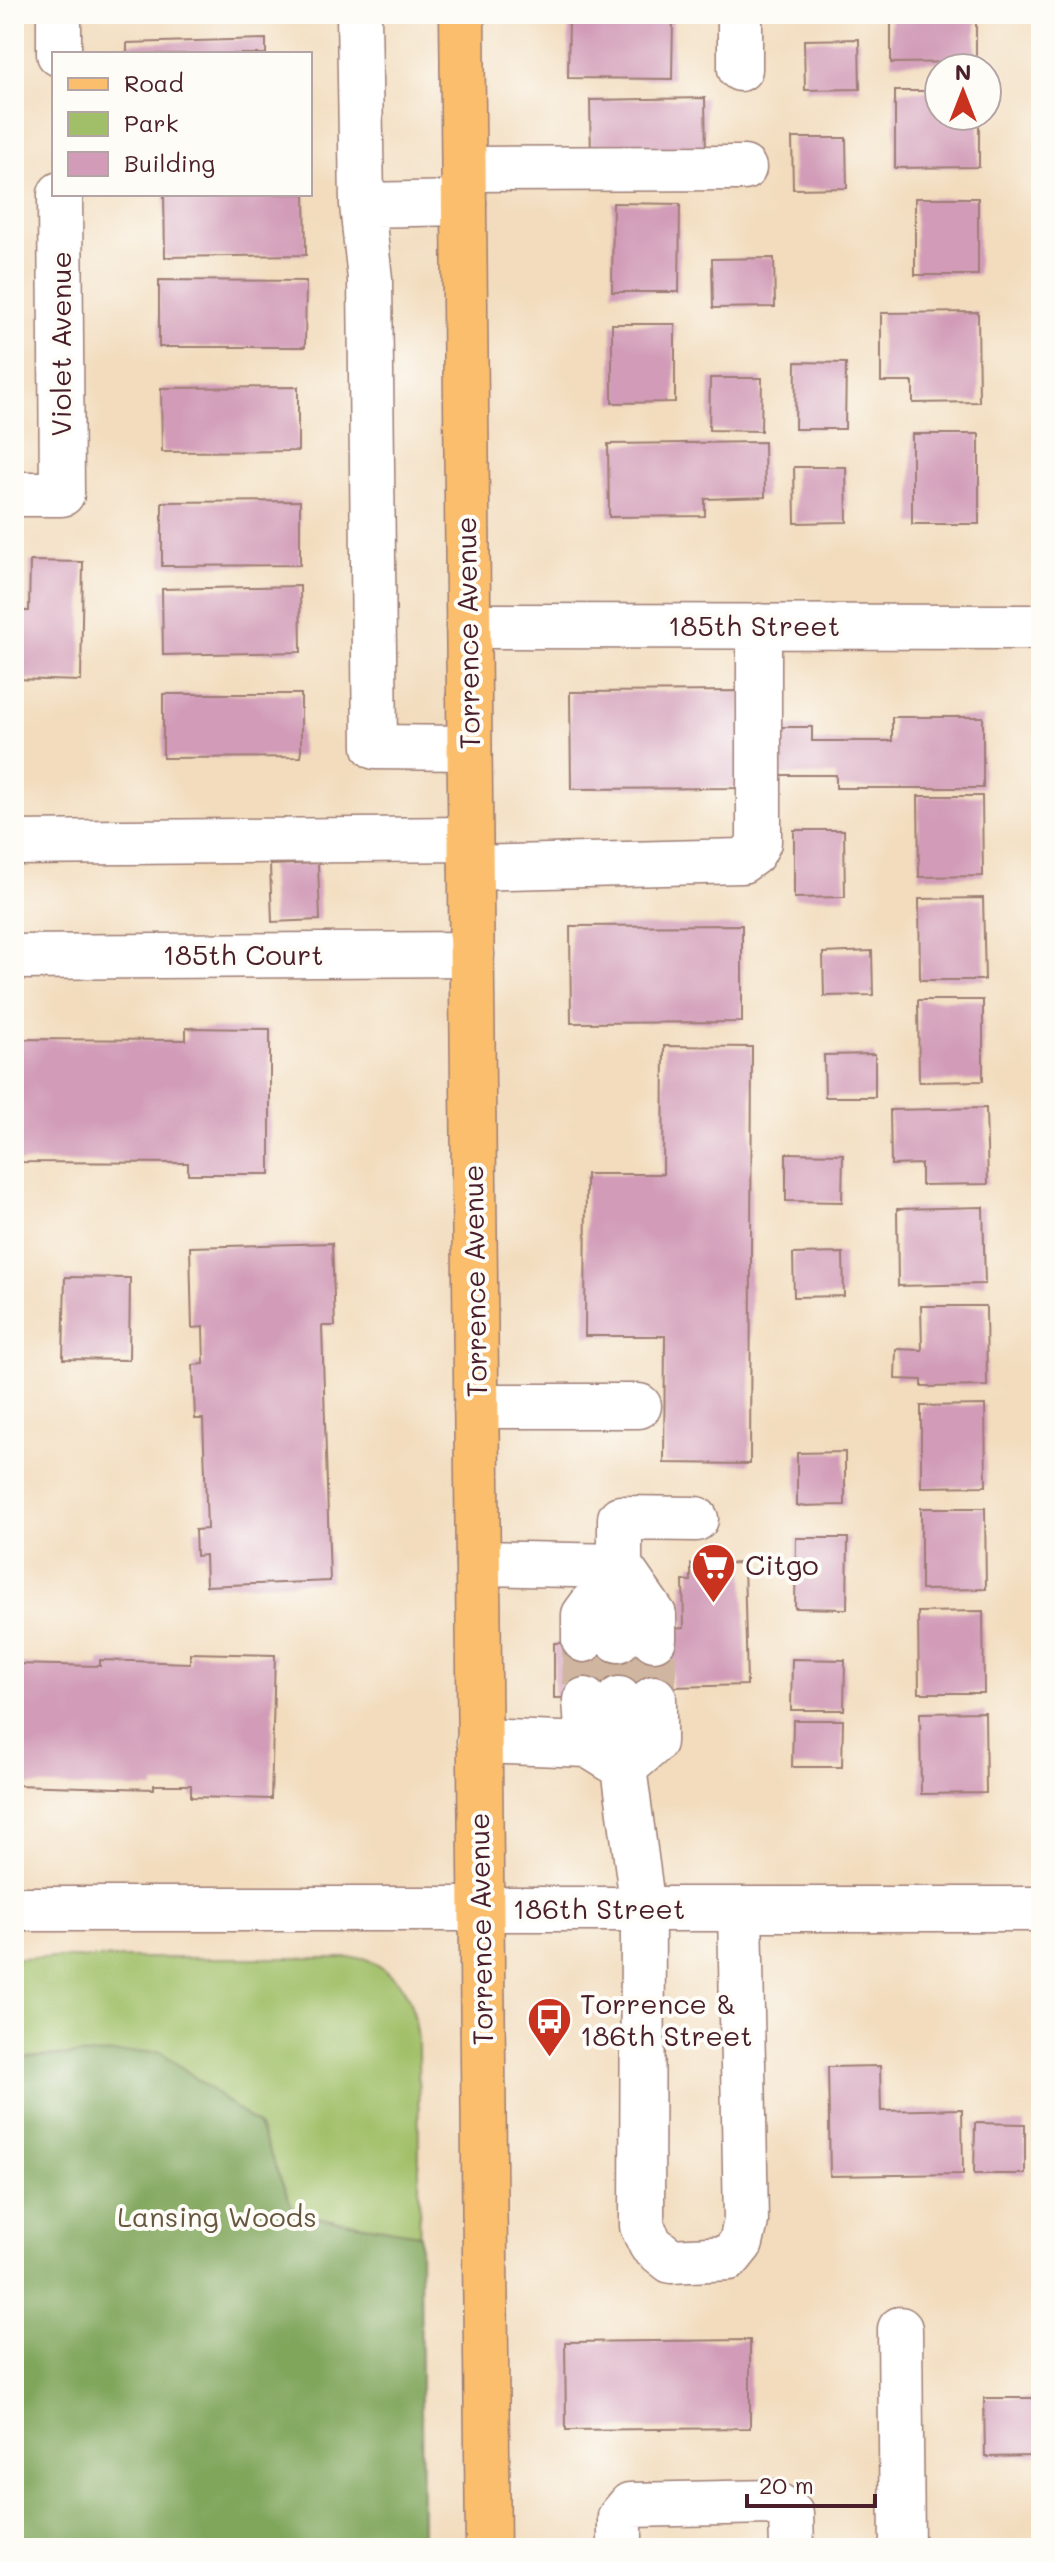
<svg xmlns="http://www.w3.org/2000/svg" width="1055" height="2562" font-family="Mali,sans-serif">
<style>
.green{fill:#a0bf68;stroke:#756f4a;stroke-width:2}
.forest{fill:#80a65c;stroke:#656244;stroke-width:2}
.building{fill:#d29cb8}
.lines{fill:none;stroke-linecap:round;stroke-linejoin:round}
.minor-tunnel{stroke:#d0b6a0;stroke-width:44;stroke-dasharray:44 22;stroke-linecap:butt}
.minor-casing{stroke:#9e7e74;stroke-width:47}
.major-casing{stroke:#9e7e74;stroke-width:47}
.minor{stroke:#fff;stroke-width:44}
.major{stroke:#fabe6d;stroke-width:44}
.labels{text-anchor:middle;stroke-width:8;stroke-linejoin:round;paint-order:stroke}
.street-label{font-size:28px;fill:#4a1f2b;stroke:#fdfcf7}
.poi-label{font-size:28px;fill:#4a1f2b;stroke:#fdfcf7;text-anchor:start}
.park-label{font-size:28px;fill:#685740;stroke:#fdfcf7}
</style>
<rect width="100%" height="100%" fill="#fdfcf7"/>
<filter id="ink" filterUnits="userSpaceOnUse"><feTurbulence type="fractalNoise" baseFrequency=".0125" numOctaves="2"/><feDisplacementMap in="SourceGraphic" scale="16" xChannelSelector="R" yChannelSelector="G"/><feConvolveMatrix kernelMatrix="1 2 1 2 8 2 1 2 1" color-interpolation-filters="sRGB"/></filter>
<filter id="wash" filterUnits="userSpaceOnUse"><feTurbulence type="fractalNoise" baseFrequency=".006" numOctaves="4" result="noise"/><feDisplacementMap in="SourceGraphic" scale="32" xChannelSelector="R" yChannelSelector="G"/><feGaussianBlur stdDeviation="1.8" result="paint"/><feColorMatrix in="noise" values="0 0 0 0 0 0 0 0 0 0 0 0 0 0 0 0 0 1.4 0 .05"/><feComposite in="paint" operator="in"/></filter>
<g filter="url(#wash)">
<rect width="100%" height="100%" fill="#f2dcbd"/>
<path class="green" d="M 14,1958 L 364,1958 C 405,1977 413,1998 418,2040 L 422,2548 L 14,2548 Z"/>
<path class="forest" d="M 160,2051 L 258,2125 L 295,2214 L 420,2234 L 422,2548 L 14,2548 L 14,2058 Z"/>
<g id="blocks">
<path class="building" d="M 891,14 L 976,14 L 976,62 L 891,63 Z
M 569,18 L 673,19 L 672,79 L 568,78 Z
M 266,39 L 266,54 L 127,54 L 127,43 Z
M 859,39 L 860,89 L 805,90 L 804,40 Z
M 895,91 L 939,91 L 939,116 L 979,116 L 979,167 L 895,168 Z
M 705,98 L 706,158 L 591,160 L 590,100 Z
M 792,138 L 846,138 L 847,188 L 793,189 Z
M 164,194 L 305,194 L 306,255 L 165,257 Z
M 915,198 L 978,198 L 978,275 L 915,275 Z
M 613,203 L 680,204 L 679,292 L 612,292 Z
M 774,258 L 775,307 L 713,308 L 712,259 Z
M 159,280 L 306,281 L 305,347 L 159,347 Z
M 978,312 L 979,402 L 913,403 L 913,382 L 881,382 L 881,313 Z
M 612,324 L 675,324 L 675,402 L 612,403 Z
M 796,362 L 846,363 L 845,429 L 795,429 Z
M 710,378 L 762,378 L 761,431 L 709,430 Z
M 298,387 L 298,451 L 162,452 L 161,388 Z
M 912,434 L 979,434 L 979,524 L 912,524 Z
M 764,442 L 765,497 L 705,499 L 705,516 L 609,517 L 608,444 Z
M 794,467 L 846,467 L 847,522 L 795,523 Z
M 300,501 L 300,565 L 162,566 L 162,502 Z
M 30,561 L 83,562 L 81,681 L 14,679 L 14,611 L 29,611 Z
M 300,586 L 301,652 L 163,655 L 162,589 Z
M 742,691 L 742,788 L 571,789 L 570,692 Z
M 163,694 L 301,694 L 301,757 L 163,758 Z
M 892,717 L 983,717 L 983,788 L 836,788 L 836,775 L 777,775 L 776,727 L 812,727 L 812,741 L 892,741 Z
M 918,796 L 982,796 L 983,876 L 919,877 Z
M 794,830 L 844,830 L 845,897 L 794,898 Z
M 318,863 L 320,920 L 272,922 L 270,865 Z
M 983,898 L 985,980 L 920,980 L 919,899 Z
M 742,925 L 742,1022 L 571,1023 L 570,926 Z
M 872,951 L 873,995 L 824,996 L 823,953 Z
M 918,1000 L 983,1000 L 983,1081 L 919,1082 Z
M 186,1028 L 270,1029 L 270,1174 L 188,1174 L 188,1163 L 14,1162 L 14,1039 L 186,1040 Z
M 664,1046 L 752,1047 L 750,1464 L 664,1463 L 665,1336 L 585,1336 L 586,1174 L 663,1174 Z
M 875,1054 L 875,1097 L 825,1097 L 824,1055 Z
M 986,1108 L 988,1184 L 921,1185 L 921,1164 L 891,1165 L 890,1110 Z
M 786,1153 L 843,1154 L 842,1202 L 786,1201 Z
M 983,1207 L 985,1284 L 898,1286 L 897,1209 Z
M 332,1243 L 335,1326 L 322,1326 L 330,1581 L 206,1586 L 205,1555 L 196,1556 L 195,1530 L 207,1529 L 203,1419 L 195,1419 L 193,1365 L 204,1364 L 203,1327 L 192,1328 L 190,1247 Z
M 843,1253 L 844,1296 L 794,1297 L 793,1254 Z
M 65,1277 L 130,1278 L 129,1360 L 63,1359 Z
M 921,1306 L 986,1306 L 987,1386 L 922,1387 L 922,1380 L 895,1379 L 896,1349 L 922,1350 Z
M 985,1405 L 986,1486 L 921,1487 L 921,1406 Z
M 845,1452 L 845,1505 L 797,1506 L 797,1453 Z
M 921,1508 L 985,1508 L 986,1589 L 921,1590 Z
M 796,1538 L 848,1538 L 847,1609 L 795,1608 Z
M 744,1563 L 747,1685 L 672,1687 L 670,1629 L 684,1628 L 683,1581 L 691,1581 L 691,1564 Z
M 983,1611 L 984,1693 L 919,1693 L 918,1612 Z
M 662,1642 L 663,1697 L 554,1698 L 554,1643 Z
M 190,1653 L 275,1655 L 271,1799 L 191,1797 L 191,1785 L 154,1785 L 154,1789 L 14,1785 L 14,1664 L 100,1666 L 100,1660 L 190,1663 Z
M 792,1659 L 845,1660 L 844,1710 L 791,1710 Z
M 985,1712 L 986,1793 L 921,1794 L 920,1713 Z
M 793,1720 L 843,1720 L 842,1767 L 792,1767 Z
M 880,2066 L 881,2111 L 962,2109 L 963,2174 L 830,2176 L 828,2067 Z
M 975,2123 L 1025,2124 L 1025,2174 L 974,2174 Z
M 750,2340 L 750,2428 L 566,2430 L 565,2342 Z
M 984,2398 L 1041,2398 L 1041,2456 L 985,2457 Z"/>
</g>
</g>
<g filter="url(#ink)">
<use href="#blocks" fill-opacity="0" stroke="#9e7e74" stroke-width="2"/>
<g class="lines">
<path class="minor-tunnel" d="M 584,1640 L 585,1700
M 618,1640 L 619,1699
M 654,1698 L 654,1639"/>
<defs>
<path id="minor" d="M 59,14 L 59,54
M 359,14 L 362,205 L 464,203
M 740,14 L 740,69
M 464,169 L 744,168
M 362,205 L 370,279 L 375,747 L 469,748
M 14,494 L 62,494 L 60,194
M 468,626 L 1041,627
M 14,843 L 470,839
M 471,868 L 742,861 L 753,853 L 759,842 L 759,626
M 14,957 L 472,954
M 476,1406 L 639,1406
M 478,1563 L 620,1566 L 618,1640
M 620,1566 L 620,1518 L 696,1519
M 584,1640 L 584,1615 L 620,1566 L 654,1615 L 654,1639
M 654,1698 L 654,1742 L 624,1768 L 643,1909 L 642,2226 L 651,2245 L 671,2261 L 729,2258 L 741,2243 L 746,2221 L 740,1909
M 619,1699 L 624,1768
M 585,1700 L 588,1745 L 612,1760
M 479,1741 L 588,1745
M 14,1909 L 1041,1909
M 900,2329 L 902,2548
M 620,2548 L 620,2517 L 630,2505 L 773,2502 L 791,2514 L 792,2548"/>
<path id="major" d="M 462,14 L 488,2548"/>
</defs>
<use href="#minor" class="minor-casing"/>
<use href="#major" class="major-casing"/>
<use href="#minor" class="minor"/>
<use href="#major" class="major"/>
</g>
</g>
<defs>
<symbol id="supermarket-pin" viewBox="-11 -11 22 30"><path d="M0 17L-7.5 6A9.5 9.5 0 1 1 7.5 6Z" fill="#c8321e" stroke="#fdfcf7"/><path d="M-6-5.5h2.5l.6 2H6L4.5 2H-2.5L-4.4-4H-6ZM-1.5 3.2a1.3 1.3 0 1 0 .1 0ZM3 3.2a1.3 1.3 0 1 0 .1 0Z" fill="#fff"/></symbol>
<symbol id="bus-pin" viewBox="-11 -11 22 30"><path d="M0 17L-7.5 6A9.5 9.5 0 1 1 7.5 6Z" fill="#c8321e" stroke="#fdfcf7"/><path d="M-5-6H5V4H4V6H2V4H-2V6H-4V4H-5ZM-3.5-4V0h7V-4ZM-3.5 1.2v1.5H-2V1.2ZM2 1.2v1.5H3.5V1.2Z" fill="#fff"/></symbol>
</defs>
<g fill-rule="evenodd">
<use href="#supermarket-pin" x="688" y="1540" width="51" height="69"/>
<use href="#bus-pin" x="524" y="1994" width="51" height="69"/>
</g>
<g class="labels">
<g class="street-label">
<text transform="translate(61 344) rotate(-90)" y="10">Violet Avenue</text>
<text x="754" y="636">185th Street</text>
<text transform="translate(468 633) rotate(-91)" y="10">Torrence Avenue</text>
<text x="243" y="965">185th Court</text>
<text transform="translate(475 1281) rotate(-91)" y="10">Torrence Avenue</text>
<text x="599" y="1919">186th Street</text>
<text transform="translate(481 1929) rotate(-91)" y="10">Torrence Avenue</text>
</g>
<g class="poi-label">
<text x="745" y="1575">Citgo</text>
<text x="580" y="2014">Torrence &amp;<tspan x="580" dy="32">186th Street</tspan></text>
</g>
<g class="park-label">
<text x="217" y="2227">Lansing Woods</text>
</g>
</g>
<rect width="1055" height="2562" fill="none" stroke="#fdfcf7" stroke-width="48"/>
<rect x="52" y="52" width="260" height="144" fill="#fdfcf7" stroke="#b5a4a5" stroke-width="2"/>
<rect x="68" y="78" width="40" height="12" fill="#fabe6d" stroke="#b5a4a5" stroke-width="2"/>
<text x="124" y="92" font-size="24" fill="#4a1f2b">Road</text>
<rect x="68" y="112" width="40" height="24" fill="#a0bf68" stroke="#b5a4a5" stroke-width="2"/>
<text x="124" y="132" font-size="24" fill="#4a1f2b">Park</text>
<rect x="68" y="152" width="40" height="24" fill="#d29cb8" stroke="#b5a4a5" stroke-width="2"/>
<text x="124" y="172" font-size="24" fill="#4a1f2b">Building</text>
<g transform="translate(963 92)"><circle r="38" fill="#fdfcf7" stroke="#b5a4a5" stroke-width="2"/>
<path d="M0-6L14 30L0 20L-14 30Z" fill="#c8321e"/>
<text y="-12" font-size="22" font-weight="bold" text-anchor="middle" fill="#4a1f2b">N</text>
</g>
<path d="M747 2494v12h128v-12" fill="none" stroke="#4a1f2b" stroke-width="4"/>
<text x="759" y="2494" font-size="24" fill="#4a1f2b" stroke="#fdfcf7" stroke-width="6" paint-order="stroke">20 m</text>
</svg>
